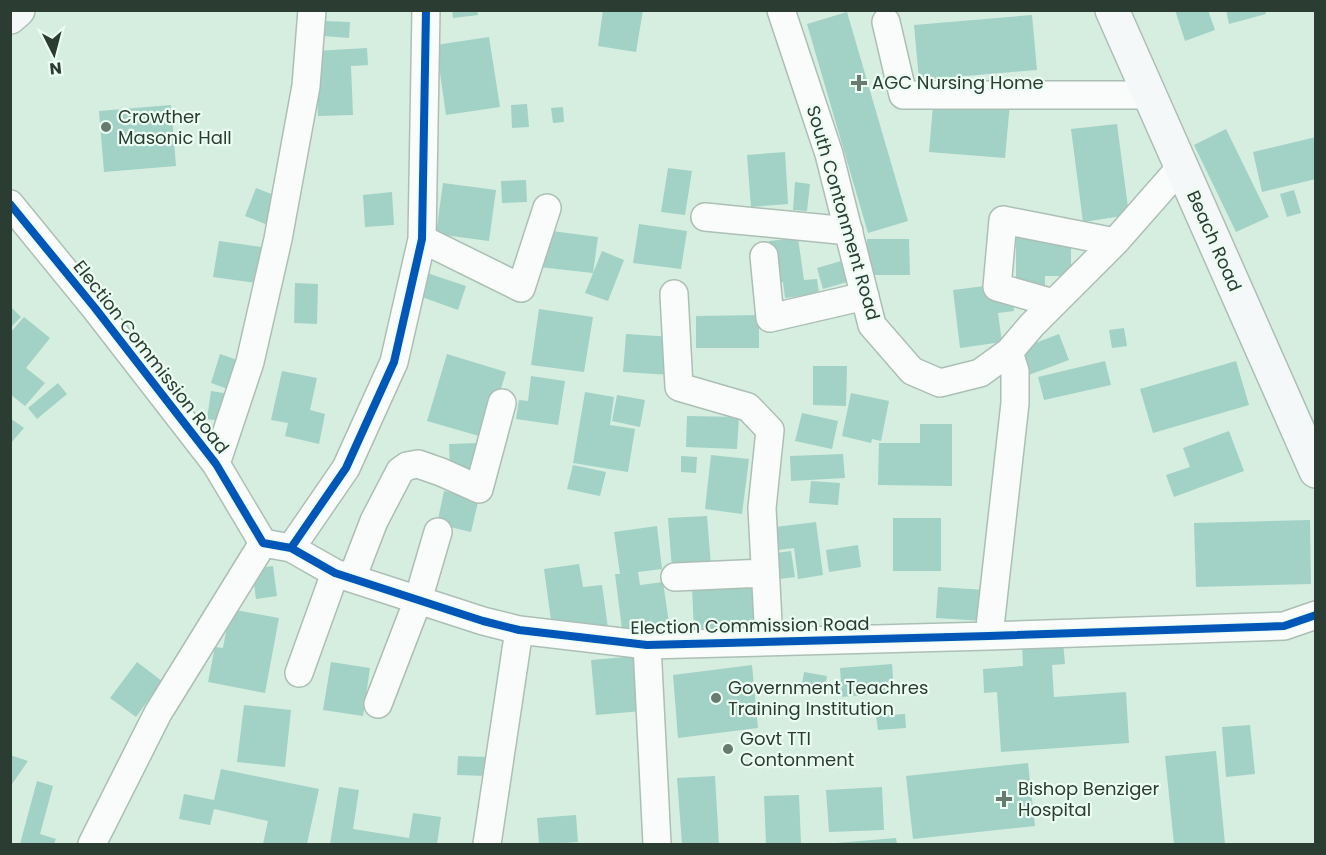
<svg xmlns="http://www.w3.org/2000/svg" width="1326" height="855" font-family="Poppins,sans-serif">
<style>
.building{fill:#a2d1c6}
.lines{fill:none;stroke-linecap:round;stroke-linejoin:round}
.minor-casing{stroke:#acbfb5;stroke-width:30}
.secondary-casing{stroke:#acbfb5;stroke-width:36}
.minor{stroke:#f9fcfa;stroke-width:27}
.secondary{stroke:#f5f8f8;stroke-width:33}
.cycleway-casing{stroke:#ecfdf3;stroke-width:11}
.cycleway{stroke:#0057b8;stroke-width:8}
.poi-dot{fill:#677b70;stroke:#ecfdf3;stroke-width:2}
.labels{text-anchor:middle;stroke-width:4.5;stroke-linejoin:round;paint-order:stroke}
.poi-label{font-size:18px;fill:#2b3d33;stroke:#ecfdf3;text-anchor:start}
.street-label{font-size:18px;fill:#2b3d33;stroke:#ecfdf3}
</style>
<rect width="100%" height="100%" fill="#d6eee0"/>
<path class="building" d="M 452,10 L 477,10 L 478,15 L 453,18 Z
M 603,10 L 643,10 L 636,52 L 598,46 Z
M 1175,10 L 1208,10 L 1215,30 L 1185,41 Z
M 1226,10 L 1265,10 L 1266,14 L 1229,24 Z
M 847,12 L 908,221 L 868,233 L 807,24 Z
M 1032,15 L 1037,70 L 919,80 L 914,25 Z
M 324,21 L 350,22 L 349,38 L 323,36 Z
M 489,37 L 500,107 L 446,115 L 436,45 Z
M 367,48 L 368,65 L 351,66 L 353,115 L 318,116 L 315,51 Z
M 1010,103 L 1005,158 L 929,152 L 933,106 Z
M 527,104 L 529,127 L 512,128 L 511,105 Z
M 171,105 L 176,166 L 104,172 L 99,111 Z
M 563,107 L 564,122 L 553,123 L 551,108 Z
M 1117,124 L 1129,215 L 1083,222 L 1071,129 Z
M 1226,129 L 1269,217 L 1236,232 L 1194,145 Z
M 1316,137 L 1316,179 L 1262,192 L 1253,152 Z
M 785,152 L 788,204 L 751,207 L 747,155 Z
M 668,168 L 692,171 L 685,215 L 661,212 Z
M 526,180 L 527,202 L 502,203 L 501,181 Z
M 795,182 L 810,184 L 807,211 L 793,210 Z
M 443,183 L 496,190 L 489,241 L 436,234 Z
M 256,188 L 284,199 L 273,227 L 245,216 Z
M 1294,190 L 1301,213 L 1287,217 L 1280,194 Z
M 392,192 L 394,225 L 365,227 L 363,195 Z
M 639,224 L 687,231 L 681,269 L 633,263 Z
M 544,230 L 598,237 L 593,273 L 539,267 Z
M 798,238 L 804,280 L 817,279 L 819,294 L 785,298 L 783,282 L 775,283 L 769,241 Z
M 1016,238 L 1071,238 L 1071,276 L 1045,276 L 1045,289 L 1016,288 Z
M 867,239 L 909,239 L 910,275 L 868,275 Z
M 219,241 L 269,248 L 264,284 L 213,277 Z
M 602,251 L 624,260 L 608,301 L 585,293 Z
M 841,261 L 847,282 L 823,289 L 817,268 Z
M 427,273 L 466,286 L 458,310 L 419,296 Z
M 295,283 L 318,284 L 317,324 L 294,323 Z
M 985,286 L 987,297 L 1012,294 L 1014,311 L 998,313 L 1002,342 L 960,348 L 953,290 Z
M 10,306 L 21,317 L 10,328 Z
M 539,309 L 593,317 L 584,372 L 531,365 Z
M 759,315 L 759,348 L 696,348 L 696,316 Z
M 24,317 L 50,338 L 26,368 L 45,383 L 25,406 L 10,394 L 10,333 Z
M 1124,328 L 1127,346 L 1112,348 L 1109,330 Z
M 626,334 L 673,337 L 671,375 L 623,372 Z
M 1059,334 L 1069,360 L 1026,376 L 1017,350 Z
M 220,354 L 249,364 L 239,393 L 211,383 Z
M 447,354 L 506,372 L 486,438 L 427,421 Z
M 1105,361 L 1111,385 L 1044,400 L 1038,377 Z
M 1236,361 L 1249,405 L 1153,433 L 1140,389 Z
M 813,366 L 847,366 L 846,406 L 813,405 Z
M 282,371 L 317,378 L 310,410 L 325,414 L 319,444 L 285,436 L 288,423 L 271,420 Z
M 531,376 L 565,381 L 558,425 L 516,419 L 519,400 L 528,401 Z
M 58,383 L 67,394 L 37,419 L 28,408 Z
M 211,391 L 243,396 L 239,424 L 207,419 Z
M 585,392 L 614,397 L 610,425 L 635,429 L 628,472 L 573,463 Z
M 851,393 L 889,401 L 881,441 L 872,439 L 871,443 L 842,436 Z
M 617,395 L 645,400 L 640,427 L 612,421 Z
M 802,413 L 838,421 L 832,449 L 795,441 Z
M 687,416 L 739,417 L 737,449 L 686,447 Z
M 10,418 L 24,428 L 10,444 Z
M 920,424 L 952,424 L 952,486 L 878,485 L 879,443 L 920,443 Z
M 1229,431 L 1244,471 L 1174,497 L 1166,475 L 1190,467 L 1183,448 Z
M 479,443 L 479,470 L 450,471 L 449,444 Z
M 843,454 L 845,478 L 791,481 L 790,456 Z
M 711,455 L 749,459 L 742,514 L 705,509 Z
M 681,456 L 697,457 L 696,473 L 681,472 Z
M 573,465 L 606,472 L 600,496 L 567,489 Z
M 811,481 L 840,483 L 838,505 L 809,503 Z
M 444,491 L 479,498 L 471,532 L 437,524 Z
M 707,516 L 711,566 L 672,569 L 668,518 Z
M 893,518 L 941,518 L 941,571 L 893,571 Z
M 1310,520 L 1311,584 L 1196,587 L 1194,523 Z
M 816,522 L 823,575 L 798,579 L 794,548 L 770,551 L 767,528 Z
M 657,526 L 662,569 L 638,572 L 640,585 L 663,582 L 669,623 L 622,629 L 615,574 L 620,574 L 614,532 Z
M 858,545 L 861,567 L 829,572 L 826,550 Z
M 791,551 L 795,577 L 772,580 L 768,554 Z
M 579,564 L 583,587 L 602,585 L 608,628 L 553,635 L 544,569 Z
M 273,566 L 277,596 L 256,599 L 252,569 Z
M 760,582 L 763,629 L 694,633 L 692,585 Z
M 938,587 L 985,590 L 983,621 L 936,618 Z
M 230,609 L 279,618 L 265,693 L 208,682 L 215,647 L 223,648 Z
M 1063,641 L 1065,664 L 1052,665 L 1054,697 L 1126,692 L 1129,743 L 1001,752 L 997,692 L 984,693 L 983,669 L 1023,666 L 1022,644 Z
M 637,656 L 642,711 L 596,715 L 591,660 Z
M 137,662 L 162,681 L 136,717 L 110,698 Z
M 331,662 L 370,668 L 363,716 L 323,710 Z
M 892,664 L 894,692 L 842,697 L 840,668 Z
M 752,665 L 758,728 L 678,738 L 673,675 Z
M 804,672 L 827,676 L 825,688 L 802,684 Z
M 244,705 L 291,710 L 285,767 L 237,762 Z
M 905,714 L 906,728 L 878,730 L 876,716 Z
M 1250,725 L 1255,774 L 1226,777 L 1222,727 Z
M 1216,751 L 1225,844 L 1174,844 L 1165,756 Z
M 10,755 L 28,761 L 10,787 Z
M 458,756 L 487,757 L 487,776 L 457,775 Z
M 1028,763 L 1035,826 L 913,839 L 906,776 Z
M 221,769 L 319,789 L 307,844 L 263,844 L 268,821 L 214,809 L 210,825 L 179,819 L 184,794 L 214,800 Z
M 715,776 L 719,844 L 682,844 L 677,778 Z
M 37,781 L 53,786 L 40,834 L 56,839 L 54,844 L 20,844 Z
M 339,787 L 359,790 L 353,829 L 409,838 L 413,813 L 441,817 L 437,844 L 330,844 Z
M 882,787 L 884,830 L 829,832 L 826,790 Z
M 799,795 L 801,844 L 766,844 L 764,796 Z
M 576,815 L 578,842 L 565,843 L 565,844 L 539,844 L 537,818 Z
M 896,838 L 897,844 L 836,844 L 836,843 Z"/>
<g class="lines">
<defs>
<path id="minor" d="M 781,10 L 829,154 L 872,325 L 912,371 L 940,383 L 980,373 L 1009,352
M 886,22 L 903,95 L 1149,95
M 10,204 L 95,308 L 216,464 L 263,543 L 291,548 L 335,573 L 483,621 L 519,630 L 647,645 L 989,636 L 1284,626 L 1316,615
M 705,217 L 849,231
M 422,239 L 521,288 L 547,208
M 764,256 L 770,318 L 865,296
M 674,294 L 679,387 L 748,407 L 770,430 L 762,508 L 769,641
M 1053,303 L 997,287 L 1003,220 L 1115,242
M 216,464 L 250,362 L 278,239 L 306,86 L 312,10
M 291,548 L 346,468 L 394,362 L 422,239 L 426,10
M 675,577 L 765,573
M 352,578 L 374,521 L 400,471 L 407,466 L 418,464 L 441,472 L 479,489 L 502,403
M 989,636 L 1015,403 L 1015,371 L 1009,352 L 1032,325 L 1115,242 L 1181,167
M 647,645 L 657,844
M 299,673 L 335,573
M 378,704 L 418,600 L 438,532
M 92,844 L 158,713 L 263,543
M 487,844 L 519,630"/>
<path id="secondary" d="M 1112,10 L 1316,471
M 10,17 L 18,10"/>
</defs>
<use href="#minor" class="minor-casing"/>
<use href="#secondary" class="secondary-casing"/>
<use href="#minor" class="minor"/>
<use href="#secondary" class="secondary"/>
<defs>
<path id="cycleway" d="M 10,204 L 95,308 L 216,464 L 263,543 L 291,548 L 335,573 L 483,621 L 519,630 L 647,645 L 989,636 L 1284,626 L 1316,615
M 291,548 L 346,468 L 394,362 L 422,239 L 426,10"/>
</defs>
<use href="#cycleway" class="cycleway-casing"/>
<use href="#cycleway" class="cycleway"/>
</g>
<g class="poi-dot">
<path d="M856 74h6v6h6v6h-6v6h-6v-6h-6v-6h6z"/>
<circle cx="106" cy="127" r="6"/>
<circle cx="716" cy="698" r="6"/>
<circle cx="728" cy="749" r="6"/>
<path d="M1001 790h6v6h6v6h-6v6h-6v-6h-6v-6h6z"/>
</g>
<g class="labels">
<g class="poi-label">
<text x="872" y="89">AGC Nursing Home</text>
<text x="118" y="123">Crowther<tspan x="118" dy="21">Masonic Hall</tspan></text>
<text x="728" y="694">Government Teachres<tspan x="728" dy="21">Training Institution</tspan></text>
<text x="740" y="745">Govt TTI<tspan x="740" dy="21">Contonment</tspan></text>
<text x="1018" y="795">Bishop Benziger<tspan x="1018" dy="21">Hospital</tspan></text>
</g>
<g class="street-label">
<text transform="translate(843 213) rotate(74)" y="6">South Contonment Road</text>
<text transform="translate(1214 241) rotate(66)" y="6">Beach Road</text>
<text transform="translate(151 357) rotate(52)" y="6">Election Commission Road</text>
<text transform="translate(750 626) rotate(-1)" y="6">Election Commission Road</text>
</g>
</g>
<rect width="1326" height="855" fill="none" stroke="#2b3d33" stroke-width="24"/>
<g transform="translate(54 54) rotate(174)" stroke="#ecfdf3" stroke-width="4.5" paint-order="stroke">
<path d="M0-4.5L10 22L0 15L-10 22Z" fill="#2b3d33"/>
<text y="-9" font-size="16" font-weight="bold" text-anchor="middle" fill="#2b3d33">N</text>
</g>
</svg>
